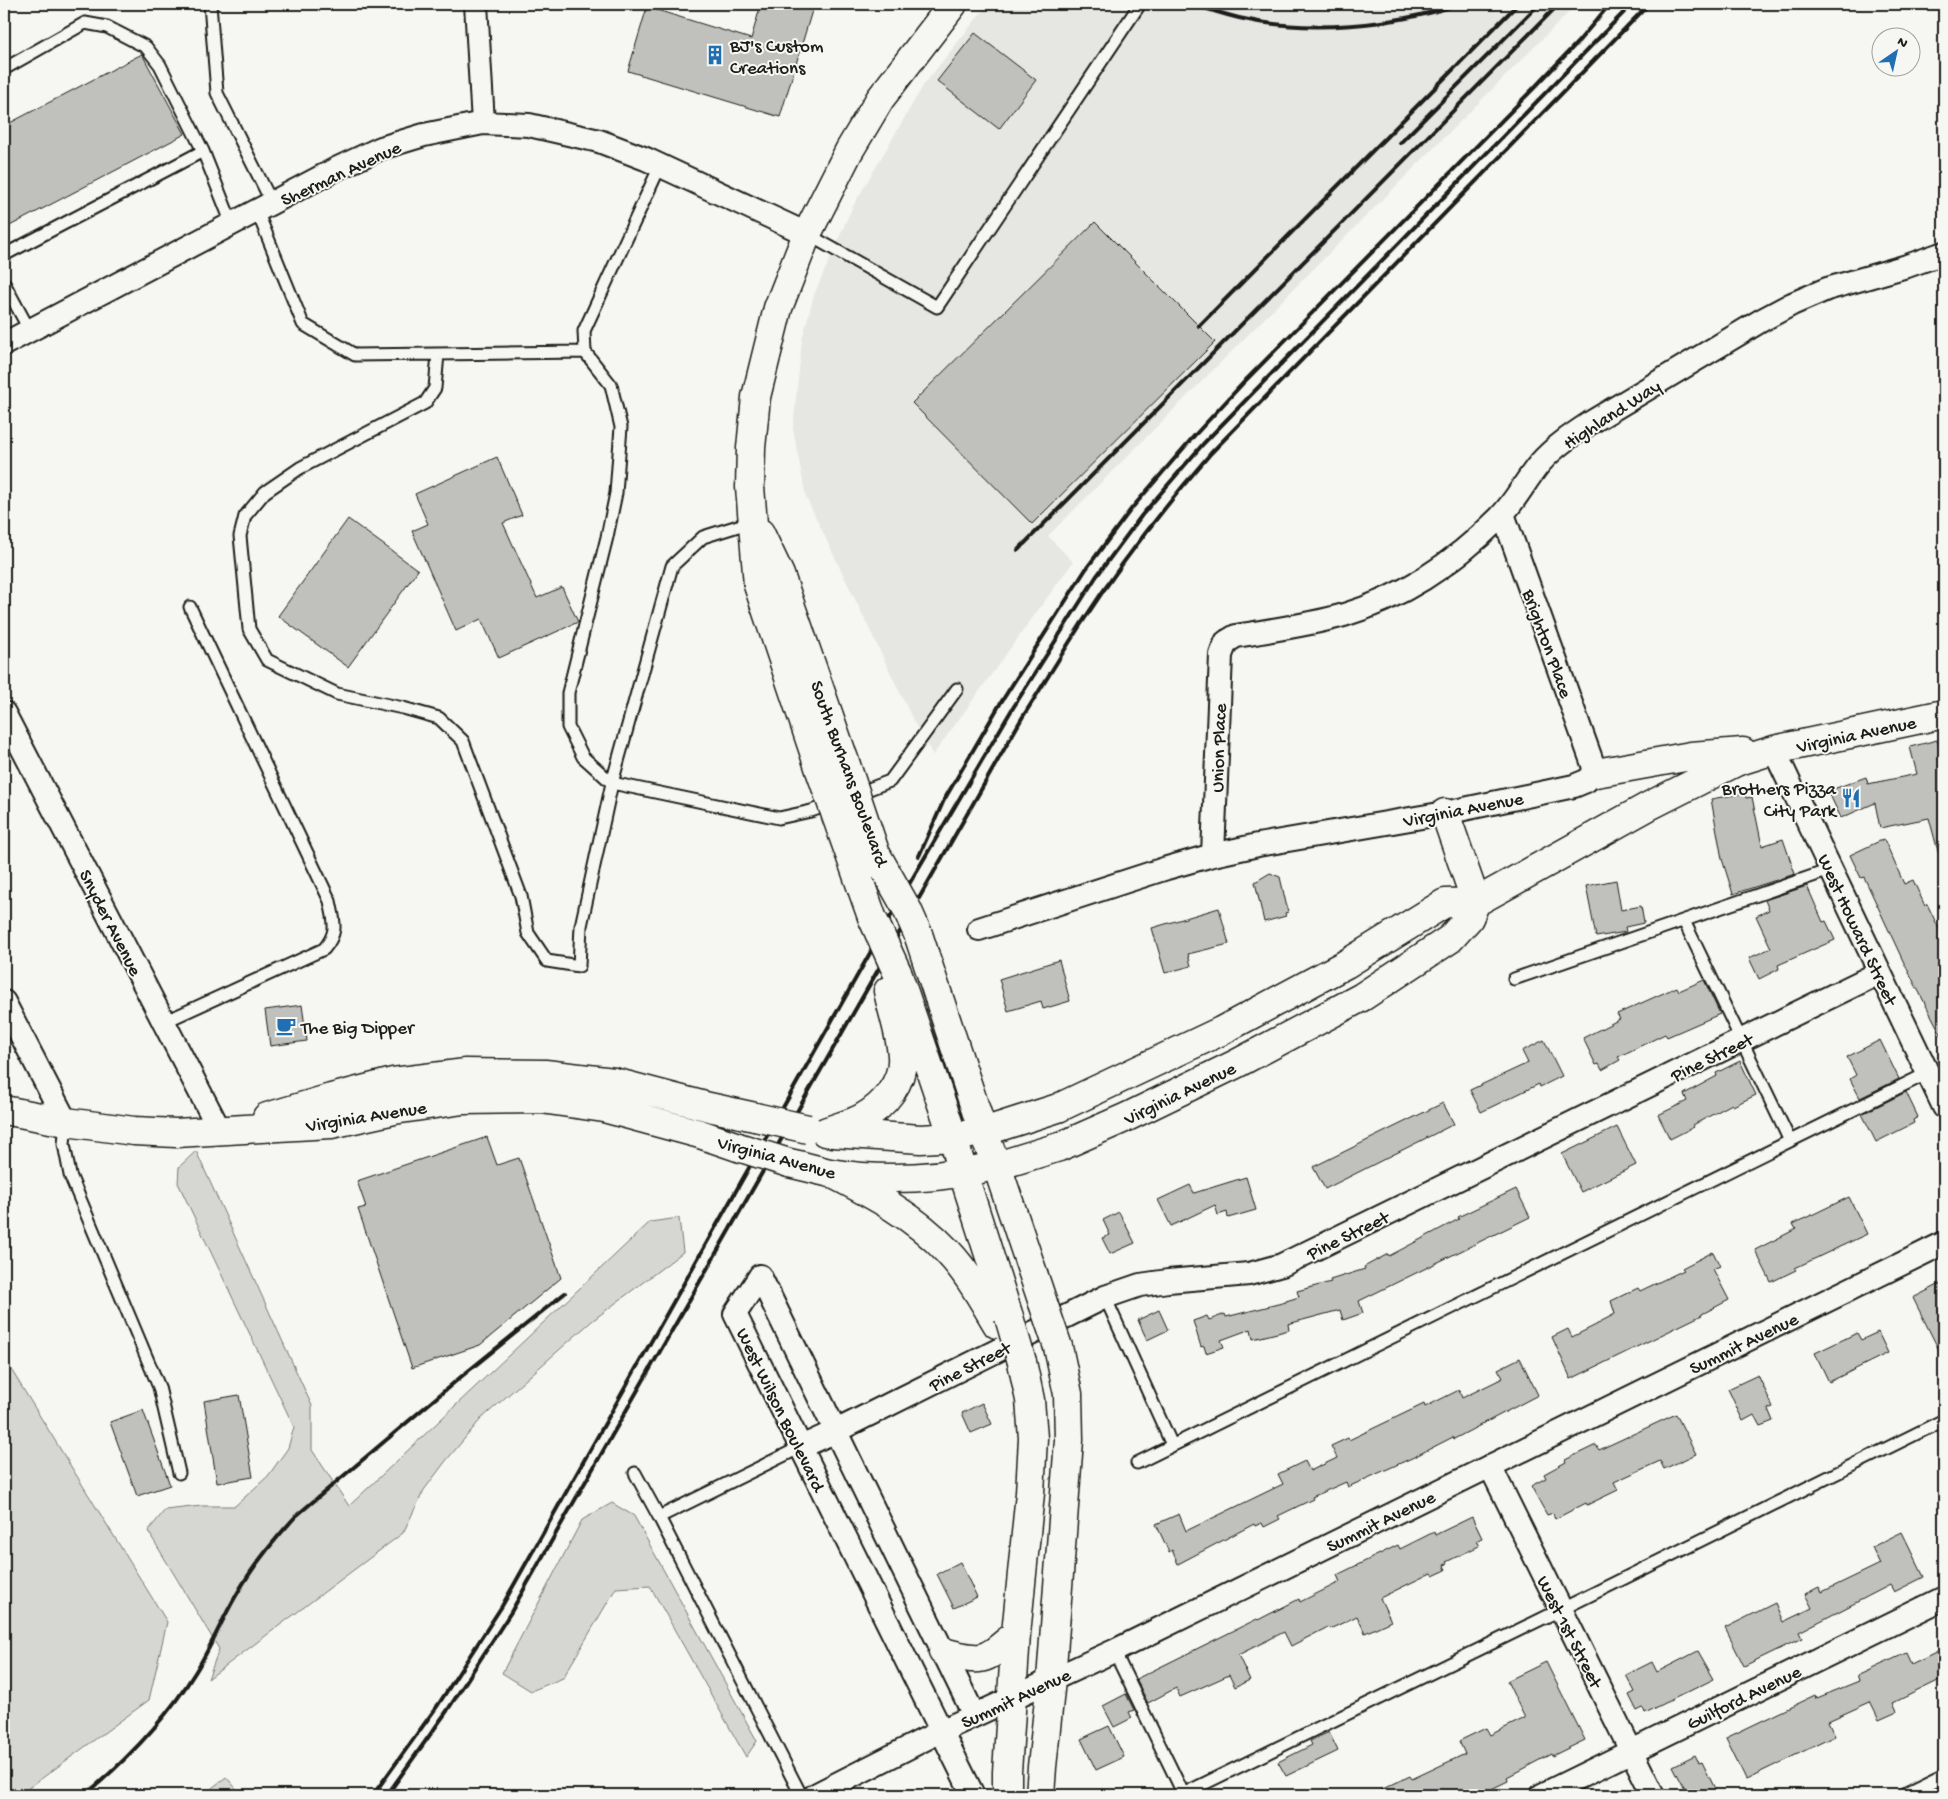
<svg xmlns="http://www.w3.org/2000/svg" width="1948" height="1799" font-family="'Gochi Hand',sans-serif">
<style>
.built{fill:#e6e6e2}
.green{fill:#d6d6d2;stroke:#797977}
.building{fill:#c0c0bd;stroke:#1c1c1c}
.lines{fill:none;stroke-linecap:round;stroke-linejoin:round}
.service-casing{stroke:#1c1c1c;stroke-width:15}
.minor-casing{stroke:#1c1c1c;stroke-width:26}
.secondary-casing{stroke:#1c1c1c;stroke-width:31}
.primary-casing{stroke:#1c1c1c;stroke-width:31}
.service{stroke:#f6f6f2;stroke-width:11}
.minor{stroke:#f6f6f2;stroke-width:22}
.secondary{stroke:#f6f6f2;stroke-width:28}
.primary{stroke:#f6f6f2;stroke-width:28}
.rail{stroke:#1c1c1c;stroke-width:4}
.primary-bridge-casing{stroke:#1c1c1c;stroke-width:31;stroke-linecap:butt}
.primary-bridge{stroke:#f6f6f2;stroke-width:28}
.labels{text-anchor:middle;stroke-width:4;stroke-linejoin:round;paint-order:stroke}
.poi-label{font-size:19px;fill:#1c1c1c;stroke:#f6f6f2;text-anchor:start}
.street-label{font-size:19px;fill:#1c1c1c;stroke:#f6f6f2}
</style>
<rect width="100%" height="100%" fill="#f6f6f2"/>
<filter id="ink" filterUnits="userSpaceOnUse"><feTurbulence type="fractalNoise" baseFrequency=".02" numOctaves="2"/><feDisplacementMap in="SourceGraphic" scale="10" xChannelSelector="R" yChannelSelector="G"/><feConvolveMatrix kernelMatrix="1 2 1 2 8 2 1 2 1" color-interpolation-filters="sRGB"/></filter>
<g filter="url(#ink)">
<path class="built" d="M 988,4 L 1577,4 L 1048,536 L 1073,562 L 933,755 L 915,724 L 806,497 L 793,429 L 802,340 L 814,295 L 852,208 L 923,86 Z"/>
<path class="green" d="M 196,1151 L 312,1406 L 312,1450 L 349,1506 L 650,1222 L 679,1218 L 683,1252 L 592,1321 L 481,1419 L 445,1462 L 424,1490 L 403,1533 L 208,1679 L 219,1649 L 148,1531 L 165,1510 L 201,1506 L 235,1506 L 268,1476 L 288,1448 L 294,1427 L 178,1183 L 179,1167 Z
M 4,1358 L 167,1622 L 149,1700 L 19,1795 L 4,1795 Z
M 612,1503 L 634,1516 L 757,1741 L 746,1757 L 650,1586 L 616,1588 L 563,1678 L 531,1691 L 502,1673 L 582,1520 Z
M 226,1777 L 242,1795 L 203,1795 Z"/>
<path class="building" d="M 761,4 L 814,4 L 780,117 L 628,71 L 647,7 L 751,39 Z
M 975,33 L 1036,80 L 999,129 L 937,81 Z
M 142,54 L 185,134 L 4,229 L 4,126 Z
M 1095,222 L 1215,342 L 1032,524 L 912,403 Z
M 497,457 L 522,515 L 503,523 L 537,598 L 562,587 L 578,622 L 499,658 L 481,619 L 456,631 L 412,531 L 428,524 L 415,494 Z
M 348,519 L 418,570 L 348,667 L 278,616 Z
M 1937,740 L 1941,752 L 1944,751 L 1944,855 L 1939,855 L 1929,818 L 1880,828 L 1875,803 L 1841,818 L 1828,791 L 1866,777 L 1868,784 L 1917,774 L 1910,747 Z
M 1745,793 L 1746,798 L 1752,797 L 1762,846 L 1783,839 L 1795,874 L 1733,894 L 1722,859 L 1711,799 Z
M 1884,839 L 1904,884 L 1913,880 L 1925,906 L 1927,904 L 1944,939 L 1944,1040 L 1904,963 L 1864,877 L 1861,878 L 1850,855 Z
M 1270,873 L 1280,877 L 1288,912 L 1285,913 L 1286,916 L 1264,922 L 1255,882 Z
M 1616,880 L 1621,910 L 1641,906 L 1644,923 L 1625,927 L 1626,932 L 1596,937 L 1586,886 Z
M 1807,886 L 1823,922 L 1826,921 L 1835,940 L 1778,965 L 1779,969 L 1759,979 L 1749,958 L 1771,948 L 1756,916 L 1769,910 L 1765,900 Z
M 1219,908 L 1229,944 L 1188,954 L 1191,966 L 1165,973 L 1152,928 Z
M 1059,960 L 1070,1001 L 1043,1009 L 1041,1001 L 1008,1011 L 999,979 Z
M 1704,980 L 1720,1014 L 1667,1037 L 1665,1034 L 1618,1057 L 1620,1060 L 1602,1070 L 1599,1064 L 1596,1065 L 1583,1038 L 1620,1019 L 1617,1014 L 1677,987 L 1679,991 Z
M 302,1005 L 307,1041 L 270,1046 L 265,1010 Z
M 1544,1040 L 1562,1076 L 1540,1087 L 1539,1084 L 1481,1112 L 1470,1090 L 1528,1063 L 1522,1051 Z
M 1880,1040 L 1899,1079 L 1860,1098 L 1850,1079 L 1856,1075 L 1847,1057 Z
M 1740,1061 L 1756,1095 L 1733,1106 L 1732,1104 L 1693,1125 L 1694,1127 L 1670,1139 L 1658,1115 L 1687,1101 L 1684,1094 L 1717,1076 L 1716,1073 Z
M 1906,1092 L 1918,1117 L 1913,1120 L 1914,1123 L 1876,1142 L 1862,1114 Z
M 1443,1103 L 1454,1124 L 1325,1189 L 1313,1167 Z
M 1617,1127 L 1636,1165 L 1581,1192 L 1562,1154 Z
M 487,1137 L 497,1165 L 519,1158 L 561,1278 L 480,1345 L 412,1368 L 358,1209 L 366,1207 L 357,1181 Z
M 1246,1177 L 1256,1210 L 1228,1218 L 1227,1212 L 1218,1215 L 1215,1205 L 1171,1226 L 1158,1200 L 1190,1185 L 1194,1193 Z
M 1516,1189 L 1530,1217 L 1359,1301 L 1363,1313 L 1343,1320 L 1340,1310 L 1288,1324 L 1289,1330 L 1253,1339 L 1251,1329 L 1221,1340 L 1224,1347 L 1206,1353 L 1204,1346 L 1201,1347 L 1193,1321 L 1207,1316 L 1209,1320 L 1225,1314 L 1226,1317 L 1286,1302 L 1286,1301 L 1299,1297 L 1297,1291 L 1331,1282 L 1330,1280 L 1365,1269 L 1364,1267 L 1388,1254 L 1389,1256 L 1459,1219 L 1458,1217 Z
M 1849,1197 L 1867,1234 L 1795,1268 L 1796,1270 L 1771,1282 L 1755,1250 L 1796,1229 L 1793,1224 Z
M 1119,1212 L 1135,1243 L 1110,1254 L 1102,1238 L 1110,1235 L 1103,1220 Z
M 1713,1252 L 1720,1266 L 1713,1269 L 1729,1300 L 1702,1314 L 1702,1315 L 1571,1379 L 1552,1337 L 1568,1329 L 1572,1337 L 1598,1324 L 1598,1323 L 1615,1314 L 1611,1301 L 1638,1288 L 1640,1291 L 1684,1270 L 1682,1268 Z
M 1944,1282 L 1944,1360 L 1913,1298 Z
M 1159,1310 L 1168,1330 L 1147,1340 L 1138,1320 Z
M 1878,1332 L 1888,1353 L 1829,1382 L 1815,1353 L 1857,1333 L 1861,1340 Z
M 1520,1358 L 1538,1395 L 1454,1439 L 1453,1437 L 1414,1457 L 1348,1487 L 1346,1482 L 1312,1497 L 1313,1499 L 1278,1516 L 1280,1519 L 1264,1527 L 1262,1523 L 1255,1526 L 1254,1524 L 1178,1564 L 1172,1550 L 1169,1552 L 1156,1524 L 1179,1514 L 1186,1531 L 1283,1484 L 1278,1474 L 1305,1461 L 1310,1471 L 1337,1458 L 1331,1446 L 1348,1438 L 1349,1440 L 1424,1404 L 1425,1407 L 1459,1390 L 1462,1398 L 1503,1378 L 1498,1369 Z
M 1758,1375 L 1773,1407 L 1768,1409 L 1773,1421 L 1760,1426 L 1754,1415 L 1743,1421 L 1728,1389 Z
M 239,1395 L 253,1477 L 217,1483 L 204,1401 Z
M 982,1403 L 992,1424 L 971,1433 L 962,1413 Z
M 143,1410 L 170,1485 L 137,1496 L 110,1422 Z
M 1676,1414 L 1696,1454 L 1664,1469 L 1660,1461 L 1614,1482 L 1618,1490 L 1587,1505 L 1586,1503 L 1555,1519 L 1553,1513 L 1547,1515 L 1531,1486 L 1546,1478 L 1544,1474 L 1566,1462 L 1565,1460 L 1596,1445 L 1599,1450 Z
M 1472,1517 L 1482,1538 L 1476,1541 L 1479,1546 L 1446,1562 L 1447,1564 L 1444,1565 L 1446,1570 L 1433,1576 L 1431,1573 L 1380,1598 L 1391,1621 L 1365,1633 L 1357,1616 L 1330,1629 L 1328,1627 L 1291,1646 L 1284,1632 L 1238,1655 L 1250,1680 L 1235,1687 L 1229,1675 L 1180,1697 L 1176,1688 L 1148,1703 L 1136,1679 L 1257,1619 L 1258,1620 L 1299,1599 L 1300,1602 L 1340,1582 L 1337,1575 L 1398,1545 L 1400,1549 L 1434,1532 L 1435,1535 Z
M 1902,1532 L 1924,1577 L 1894,1592 L 1890,1585 L 1799,1632 L 1802,1638 L 1744,1666 L 1725,1628 L 1775,1603 L 1783,1622 L 1812,1608 L 1805,1594 L 1819,1587 L 1822,1592 L 1880,1564 L 1872,1547 Z
M 960,1562 L 977,1597 L 954,1608 L 937,1574 Z
M 1944,1648 L 1944,1678 L 1893,1703 L 1897,1712 L 1879,1720 L 1870,1702 L 1828,1721 L 1835,1736 L 1746,1779 L 1726,1738 L 1816,1695 L 1817,1698 L 1859,1681 L 1857,1676 L 1906,1653 L 1911,1664 Z
M 1698,1651 L 1714,1679 L 1645,1713 L 1643,1708 L 1637,1711 L 1629,1695 L 1635,1692 L 1626,1675 L 1652,1662 L 1657,1672 Z
M 1546,1662 L 1585,1740 L 1552,1756 L 1551,1754 L 1507,1777 L 1508,1781 L 1479,1795 L 1370,1795 L 1410,1776 L 1412,1779 L 1465,1754 L 1459,1741 L 1486,1728 L 1490,1735 L 1525,1718 L 1507,1681 Z
M 1126,1694 L 1134,1710 L 1129,1712 L 1132,1718 L 1114,1727 L 1103,1706 Z
M 1109,1726 L 1124,1757 L 1096,1770 L 1081,1739 Z
M 1329,1732 L 1338,1751 L 1286,1776 L 1278,1762 L 1312,1745 L 1310,1741 Z
M 1695,1755 L 1699,1763 L 1702,1762 L 1718,1795 L 1688,1795 L 1673,1766 Z"/>
<g class="lines">
<defs>
<path id="service" d="M 210,4 L 217,93 L 272,203
M 4,69 L 85,23 L 107,27 L 146,47 L 160,65 L 203,151 L 232,224
M 660,166 L 584,331 L 585,352 L 611,385 L 621,427 L 616,493 L 607,537 L 568,693 L 568,727 L 583,757 L 612,783 L 779,818 L 811,811 L 834,803
M 257,211 L 303,324 L 355,355 L 585,352
M 807,234 L 937,307 L 1140,4
M 4,255 L 203,151
M 4,283 L 30,331
M 438,354 L 435,388 L 425,403 L 300,468 L 265,492 L 245,516 L 240,536 L 249,629 L 267,660 L 337,694 L 403,708 L 439,718 L 463,741 L 521,896 L 528,933 L 547,961 L 579,966 L 581,926 L 612,783 L 672,566 L 703,537 L 754,521
M 856,794 L 890,781 L 957,689
M 1684,921 L 1790,1141
M 1514,979 L 1830,870
M 164,1022 L 324,949 C 339,931 334,922 330,901 L 190,607
M 66,1122 L 64,1144 L 70,1175 L 159,1387 L 179,1473
M 1105,1297 L 1172,1445
M 1137,1463 L 1928,1073
M 635,1473 L 659,1517 L 801,1795
M 659,1517 L 801,1447
M 1114,1651 L 1184,1795
M 1183,1794 L 1560,1610 L 1944,1420
M 1903,1795 L 1944,1775"/>
<path id="minor" d="M 476,4 L 483,123
M 4,344 L 338,168 L 381,148 L 424,135 L 483,123 L 529,125 L 599,141 L 646,159 L 807,234
M 4,713 L 220,1131
M 1774,750 L 1944,1107
M 1213,855 L 1221,655 L 1226,642 L 1236,636 C 1272,630 1309,625 1344,615 C 1404,597 1455,562 1499,518 C 1515,502 1525,481 1540,463 C 1554,447 1572,435 1590,423 L 1762,320 L 1792,304 L 1827,289 L 1907,266 L 1944,253
M 979,929 L 1167,868 L 1213,855 L 1258,845 L 1445,813 L 1574,786 L 1586,781 L 1596,773 L 1503,514
M 4,1002 L 66,1122
M 760,1276 L 735,1314 L 973,1795
M 760,1276 L 974,1715
M 801,1447 L 836,1431 L 1105,1297 L 1140,1285 L 1168,1281 L 1249,1274 L 1282,1265 L 1879,973
M 1490,1466 L 1653,1795
M 815,1795 L 941,1731 L 1114,1651 L 1944,1243
M 1542,1795 L 1944,1598"/>
<path id="secondary" d="M 1596,773 L 1691,756 L 1743,752
M 1445,813 L 1476,902
M 953,1137 L 983,1132 L 1058,1108 L 1221,1031 L 1346,964 L 1445,903 L 1476,902 L 1649,806 L 1736,762 L 1774,750 L 1944,714
M 997,1166 L 1059,1147 L 1127,1117 L 1236,1064 L 1362,997 L 1450,939 L 1469,918 L 1476,902"/>
<path id="primary" d="M 760,533 L 780,575 L 845,762
M 820,770 L 758,585 L 750,487 L 751,448 L 756,397 L 778,308 L 807,234 L 849,151 L 880,99 L 953,4
M 918,934 L 983,1132 L 997,1166 L 1043,1303
M 897,972 L 953,1137 L 963,1173 L 1009,1317
M 4,1110 L 66,1122 L 134,1131 L 176,1133 L 331,1124 L 394,1110 L 463,1100 L 541,1099 L 604,1108 L 700,1134 L 738,1147
M 267,1117 L 331,1098 L 393,1082 L 466,1073 L 545,1074 L 614,1082 L 709,1107 L 755,1117
M 825,1132 C 837,1127 851,1124 862,1118 C 884,1106 904,1082 902,1056 C 901,1036 892,1011 888,991
M 833,1133 L 921,1139 L 953,1137
M 789,1163 C 803,1166 817,1170 830,1173 C 879,1181 932,1179 981,1169
M 831,1173 C 872,1194 916,1217 948,1252 C 968,1273 982,1299 997,1324
M 943,1652 C 985,1663 984,1661 1016,1634
M 1007,1795 L 1007,1772 L 1016,1634 L 1030,1493 L 1033,1438 L 1030,1400 L 1022,1362
M 1040,1795 L 1042,1767 L 1051,1680 L 1069,1440 L 1068,1394 L 1058,1347"/>
</defs>
<use href="#service" class="service-casing"/>
<use href="#minor" class="minor-casing"/>
<use href="#secondary" class="secondary-casing"/>
<use href="#primary" class="primary-casing"/>
<use href="#service" class="service"/>
<use href="#minor" class="minor"/>
<use href="#secondary" class="secondary"/>
<use href="#primary" class="primary"/>
<path class="rail" d="M 1192,4 C 1207,9 1223,14 1239,18 C 1306,34 1395,26 1459,4
M 1400,143 L 1539,4
M 1199,326 L 1518,4
M 1018,550 L 1559,4
M 919,856 L 944,800 L 1000,704 L 1086,569 L 1132,508 L 1194,436 L 1245,381 L 1533,89 L 1577,43 L 1610,4
M 85,1795 C 128,1759 166,1720 196,1671 C 211,1647 222,1619 237,1594 C 253,1565 274,1540 296,1516 L 462,1376 L 565,1293
M 373,1795 L 438,1705 L 502,1606 L 905,891 L 1011,711 L 1096,577 L 1142,515 L 1203,444 L 1632,4
M 387,1795 L 447,1711 L 511,1612 L 1022,718 C 1042,687 1061,655 1081,624 C 1120,564 1164,507 1211,453 L 1649,4"/>
<defs>
<path id="primary-bridge" d="M 845,762 L 875,852 L 907,909 L 918,934
M 820,770 L 872,917 L 897,972
M 755,1117 L 808,1129
M 738,1147 L 789,1163
M 1043,1303 L 1058,1347
M 1009,1317 L 1022,1362"/>
</defs>
<use href="#primary-bridge" class="primary-bridge-casing"/>
<use href="#primary-bridge" class="primary-bridge"/>
</g>
</g>
<defs>
<symbol id="building-bare" viewBox="-9 -9 18 18"><path d="M-4-6H4V6H1V3H-1V6H-4ZM-2.5-4.3h1.7v1.8h-1.7ZM.8-4.3h1.7v1.8H.8ZM-2.5-1h1.7V.8h-1.7ZM.8-1h1.7V.8H.8Z" fill="#1f6fb2" stroke="#f6f6f2" stroke-width="2.5" paint-order="stroke"/></symbol>
<symbol id="restaurant-bare" viewBox="-9 -9 18 18"><path d="M-5-6h1v4h1v-4h1v4h1v-4h1v5L-1.5 .5V6h-2V.5L-5-1ZM5-6V6H3V1.5H1.5Q1.5-4 5-6Z" fill="#1f6fb2" stroke="#f6f6f2" stroke-width="2.5" paint-order="stroke"/></symbol>
<symbol id="cafe-bare" viewBox="-9 -9 18 18"><path d="M-5.5-4.5H6V0H3Q3 3.5 0 3.5H-2.5Q-5.5 3.5-5.5 0ZM3-3.2v2h1.7v-2ZM-6 4.5H4V6H-6Z" fill="#1f6fb2" stroke="#f6f6f2" stroke-width="2.5" paint-order="stroke"/></symbol>
</defs>
<g fill-rule="evenodd">
<use href="#building-bare" x="701" y="41" width="28" height="28"/>
<use href="#restaurant-bare" x="1837" y="784" width="28" height="28"/>
<use href="#cafe-bare" x="272" y="1012" width="28" height="28"/>
</g>
<g class="labels">
<g class="poi-label">
<text x="730" y="51">BJ's Custom<tspan x="730" dy="22">Creations</tspan></text>
<text x="1836" y="794" text-anchor="end">Brothers Pizza<tspan x="1836" dy="22">City Park</tspan></text>
<text x="301" y="1033">The Big Dipper</text>
</g>
<g class="street-label">
<text transform="translate(340 172) rotate(-25)" y="7">Sherman Avenue</text>
<text transform="translate(1611 413) rotate(-33)" y="7">Highland Way</text>
<text transform="translate(1549 643) rotate(70)" y="7">Brighton Place</text>
<text transform="translate(1856 733) rotate(-12)" y="7">Virginia Avenue</text>
<text transform="translate(1217 748) rotate(-88)" y="7">Union Place</text>
<text transform="translate(851 773) rotate(70)" y="7">South Burhans Boulevard</text>
<text transform="translate(1463 808) rotate(-11)" y="7">Virginia Avenue</text>
<text transform="translate(112 922) rotate(63)" y="7">Snyder Avenue</text>
<text transform="translate(1859 929) rotate(65)" y="7">West Howard Street</text>
<text transform="translate(1711 1056) rotate(-26)" y="7">Pine Street</text>
<text transform="translate(1179 1092) rotate(-26)" y="7">Virginia Avenue</text>
<text transform="translate(366 1115) rotate(-9)" y="7">Virginia Avenue</text>
<text transform="translate(777 1156) rotate(15)" y="7">Virginia Avenue</text>
<text transform="translate(1347 1234) rotate(-26)" y="7">Pine Street</text>
<text transform="translate(1743 1342) rotate(-26)" y="7">Summit Avenue</text>
<text transform="translate(969 1365) rotate(-27)" y="7">Pine Street</text>
<text transform="translate(782 1409) rotate(64)" y="7">West Wilson Boulevard</text>
<text transform="translate(1380 1520) rotate(-26)" y="7">Summit Avenue</text>
<text transform="translate(1571 1631) rotate(63)" y="7">West 1st Street</text>
<text transform="translate(1743 1696) rotate(-26)" y="7">Guilford Avenue</text>
<text transform="translate(1015 1697) rotate(-25)" y="7">Summit Avenue</text>
</g>
</g>
<rect width="1948" height="1799" fill="none" stroke="#f6f6f2" stroke-width="20"/>
<rect x="10" y="10" width="1928" height="1779" fill="none" stroke="#1c1c1c" stroke-width="2" filter="url(#ink)"/>
<g transform="translate(1896 52) rotate(34)"><circle r="24" fill="#f6f6f2" stroke="#9f9f9c"/>
<path d="M0-4L9 19L0 12L-9 19Z" fill="#1f6fb2"/>
<text y="-8" font-size="14" font-weight="bold" text-anchor="middle" fill="#1c1c1c">N</text>
</g>
</svg>
